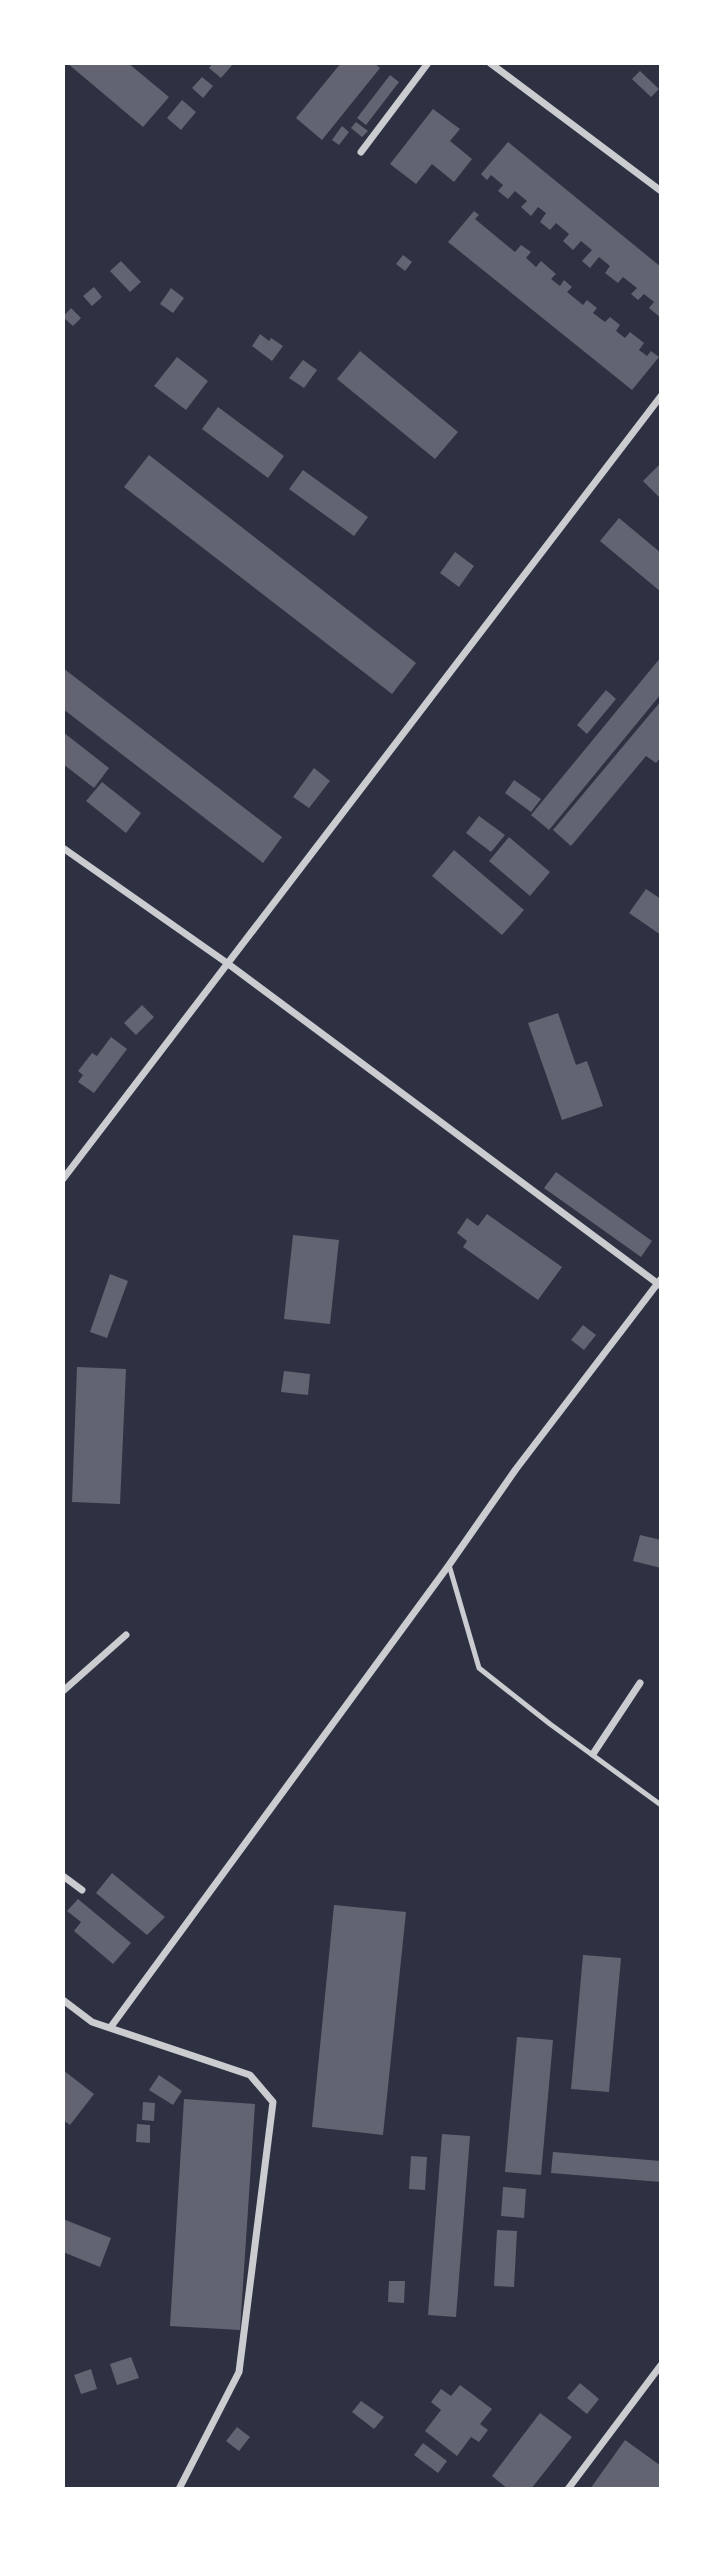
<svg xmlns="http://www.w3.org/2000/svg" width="724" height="2552" font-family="'DejaVu Sans',sans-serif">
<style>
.building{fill:#626471}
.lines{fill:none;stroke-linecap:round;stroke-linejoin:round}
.service{stroke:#caccd0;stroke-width:5}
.minor{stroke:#caccd0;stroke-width:7}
</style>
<rect width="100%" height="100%" fill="#2d3142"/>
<path class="building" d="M 67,63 L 128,63 L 169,97 L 143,127 Z
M 213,63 L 234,63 L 221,78 L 209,68 Z
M 341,63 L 374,63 L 380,68 L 322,140 L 296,118 Z
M 640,71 L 659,89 L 651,97 L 632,79 Z
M 390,75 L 399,82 L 366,125 L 357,118 Z
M 202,77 L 213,86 L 203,98 L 192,88 Z
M 182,100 L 196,112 L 181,130 L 167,118 Z
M 433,109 L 460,129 L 450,141 L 472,159 L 454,182 L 432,164 L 416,184 L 390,164 Z
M 356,122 L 368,131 L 362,137 L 351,128 Z
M 342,126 L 349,132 L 339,145 L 332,140 Z
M 508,142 L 661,267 L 661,318 L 649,308 L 654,302 L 644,294 L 638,300 L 631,294 L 637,288 L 623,277 L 618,283 L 605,273 L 610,266 L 599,257 L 590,268 L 582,261 L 592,250 L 581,241 L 573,250 L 563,241 L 569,234 L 556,223 L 550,230 L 540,222 L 546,213 L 538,207 L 531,216 L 521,207 L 527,201 L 515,191 L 508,199 L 498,191 L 503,185 L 491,175 L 487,180 L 481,174 Z
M 474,211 L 479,215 L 475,219 L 515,252 L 521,245 L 531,252 L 526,258 L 536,267 L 541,261 L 556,274 L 551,279 L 560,286 L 564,280 L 572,287 L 567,292 L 583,305 L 587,300 L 597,308 L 593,313 L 605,322 L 610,317 L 620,325 L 616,331 L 625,338 L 630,332 L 644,343 L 639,350 L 647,356 L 651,351 L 659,357 L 632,390 L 448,242 Z
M 403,255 L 412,262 L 405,271 L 396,264 Z
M 121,261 L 141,282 L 130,292 L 110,271 Z
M 94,287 L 102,297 L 92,306 L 83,296 Z
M 171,288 L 184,298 L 173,313 L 160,304 Z
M 71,308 L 81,318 L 73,326 L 63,317 Z
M 260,334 L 269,341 L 271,338 L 283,346 L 272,361 L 252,346 Z
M 360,351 L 458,432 L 435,459 L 337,379 Z
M 177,357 L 208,381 L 186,410 L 154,386 Z
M 303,360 L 317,370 L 304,388 L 289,378 Z
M 218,407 L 284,456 L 268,478 L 202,429 Z
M 149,455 L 416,663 L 392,694 L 124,487 Z
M 659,465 L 661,467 L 661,499 L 643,481 Z
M 303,470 L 368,517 L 354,536 L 289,489 Z
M 619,518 L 661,553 L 661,592 L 600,541 Z
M 455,552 L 474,566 L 459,587 L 440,573 Z
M 661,657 L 661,694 L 549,830 L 531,815 Z
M 63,668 L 282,837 L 263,863 L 63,709 Z
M 606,690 L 616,699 L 587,734 L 577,725 Z
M 661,701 L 661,757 L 656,763 L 646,756 L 571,846 L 553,830 Z
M 63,732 L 109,768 L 94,788 L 63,764 Z
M 314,768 L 330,781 L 309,808 L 293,797 Z
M 514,780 L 541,799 L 531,812 L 505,793 Z
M 102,782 L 141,813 L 126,833 L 86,801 Z
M 479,816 L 505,835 L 491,852 L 466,833 Z
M 509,837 L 550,872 L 530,896 L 489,861 Z
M 454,850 L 524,910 L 502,935 L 432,876 Z
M 646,889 L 661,899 L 661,935 L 629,913 Z
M 142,1005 L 154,1017 L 136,1035 L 124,1023 Z
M 558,1013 L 576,1065 L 587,1061 L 603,1106 L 562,1120 L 528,1023 Z
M 111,1037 L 127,1049 L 94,1093 L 78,1082 L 83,1075 L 78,1071 L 92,1053 L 97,1056 Z
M 556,1172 L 652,1241 L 641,1257 L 544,1188 Z
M 487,1214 L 562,1267 L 538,1300 L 463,1247 L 467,1241 L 457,1233 L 467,1218 L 478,1226 Z
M 293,1235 L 339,1240 L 330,1324 L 284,1319 Z
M 110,1274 L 128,1281 L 107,1338 L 90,1332 Z
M 583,1325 L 596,1335 L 584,1350 L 571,1340 Z
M 77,1367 L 126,1369 L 120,1504 L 72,1502 Z
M 284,1371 L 310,1374 L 308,1395 L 281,1392 Z
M 640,1535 L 661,1540 L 661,1568 L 633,1561 Z
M 112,1873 L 165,1917 L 147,1935 L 96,1893 Z
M 78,1899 L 131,1943 L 113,1964 L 74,1931 L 81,1922 L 67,1911 Z
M 334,1905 L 406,1912 L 383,2135 L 312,2127 Z
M 583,1955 L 621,1958 L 609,2092 L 571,2089 Z
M 517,2037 L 553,2040 L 541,2175 L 505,2172 Z
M 63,2070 L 94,2094 L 70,2125 L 63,2120 Z
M 159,2075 L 182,2091 L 173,2105 L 149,2090 Z
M 184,2099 L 255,2104 L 240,2330 L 170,2326 Z
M 143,2102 L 155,2103 L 154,2121 L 142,2120 Z
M 137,2124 L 150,2125 L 150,2143 L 136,2142 Z
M 442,2134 L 470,2136 L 456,2317 L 428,2315 Z
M 553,2152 L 661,2161 L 661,2182 L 551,2173 Z
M 411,2156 L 427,2157 L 425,2190 L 409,2189 Z
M 503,2187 L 526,2189 L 524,2218 L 501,2216 Z
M 63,2219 L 111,2238 L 100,2267 L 63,2252 Z
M 497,2230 L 517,2231 L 514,2287 L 494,2286 Z
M 389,2281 L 405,2281 L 404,2303 L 388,2302 Z
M 131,2357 L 139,2378 L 117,2385 L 110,2364 Z
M 91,2369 L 97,2389 L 81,2394 L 74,2375 Z
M 580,2383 L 599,2399 L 587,2414 L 567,2398 Z
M 460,2385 L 492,2409 L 480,2424 L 488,2430 L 479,2442 L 471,2437 L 457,2456 L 425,2431 L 441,2410 L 431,2402 L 441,2389 L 451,2396 Z
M 361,2401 L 384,2417 L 374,2429 L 352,2412 Z
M 540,2413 L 572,2437 L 531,2489 L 508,2489 L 492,2476 Z
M 237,2427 L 250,2437 L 239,2451 L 226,2441 Z
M 625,2440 L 661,2466 L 661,2489 L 590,2489 Z
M 423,2443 L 447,2461 L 438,2473 L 414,2455 Z"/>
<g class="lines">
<path class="service" d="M 449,1565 L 479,1668 L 550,1724 L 661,1805"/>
<path class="minor" d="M 490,63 L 661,191
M 361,152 L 428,63
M 63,848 L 227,963 L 661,1286
M 63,1179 L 661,396
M 63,1691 L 126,1635
M 593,1754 L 640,1683
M 63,1876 L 82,1890
M 63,2000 L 92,2022 L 250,2075 L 273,2102 L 239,2372 L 179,2489
M 110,2028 L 449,1565 L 516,1469 L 661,1279
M 568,2489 L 661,2365"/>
</g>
<rect width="724" height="2552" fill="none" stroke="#ffffff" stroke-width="130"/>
</svg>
